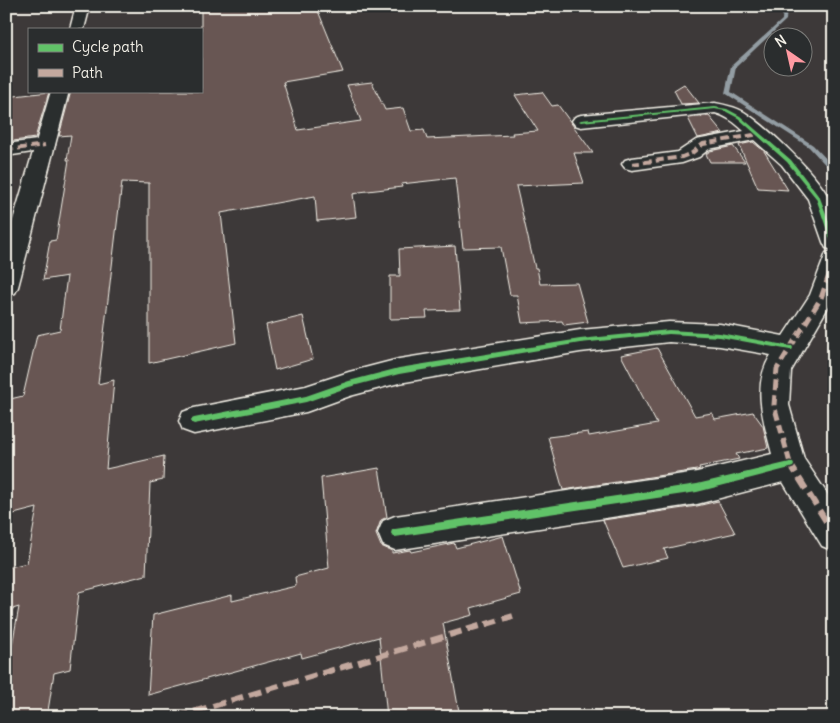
<svg xmlns="http://www.w3.org/2000/svg" width="840" height="723" font-family="Delius,sans-serif">
<style>
.lines{fill:none;stroke-linecap:round;stroke-linejoin:round}
.stream{fill:#939da3;fill-rule:evenodd}
.building{fill:#685653;stroke:#f4f1e8}
.minor-casing{stroke:#f4f1e8;stroke-width:3}
.secondary-casing{stroke:#f4f1e8;stroke-width:3}
.minor{fill:#2a2d2e;fill-rule:evenodd}
.secondary{fill:#2a2d2e;fill-rule:evenodd}
.quiet-far2{stroke:#c3a89e;stroke-width:4;stroke-dasharray:8 4;stroke-linecap:butt}
.quiet-far1{stroke:#c3a89e;stroke-width:5;stroke-dasharray:10 5;stroke-linecap:butt}
.quiet{stroke:#c3a89e;stroke-width:6;stroke-dasharray:13 6;stroke-linecap:butt}
.cycleway-casing{stroke:#2a2d2e;stroke-width:3}
.cycleway{fill:#61c268;fill-rule:evenodd}
</style>
<rect width="100%" height="100%" fill="#3d3939"/>
<filter id="ink" filterUnits="userSpaceOnUse"><feTurbulence type="fractalNoise" baseFrequency=".02" numOctaves="2"/><feDisplacementMap in="SourceGraphic" scale="10" xChannelSelector="R" yChannelSelector="G"/><feConvolveMatrix kernelMatrix="1 2 1 2 8 2 1 2 1" color-interpolation-filters="sRGB"/></filter>
<g filter="url(#ink)">
<g class="lines">
<path class="stream" d="M 783,6 L 787,6 L 786,20 L 736,67 L 731,92 L 813,145 L 834,167 L 834,173 L 832,172 L 809,147 L 725,93 L 731,66 L 782,20 Z"/>
</g>
<path class="building" d="M 201,6 L 316,6 L 343,72 L 283,82 L 298,130 L 361,121 L 347,85 L 372,82 L 385,110 L 403,108 L 411,131 L 424,130 L 427,139 L 513,135 L 512,133 L 538,131 L 515,95 L 542,92 L 552,106 L 558,105 L 593,153 L 574,153 L 584,183 L 516,186 L 535,268 L 537,268 L 540,284 L 577,283 L 588,322 L 564,325 L 562,321 L 522,323 L 517,295 L 510,295 L 501,247 L 463,248 L 455,178 L 401,184 L 402,187 L 359,192 L 359,193 L 353,194 L 356,217 L 317,221 L 315,196 L 221,213 L 236,343 L 149,363 L 149,183 L 122,182 L 98,384 L 114,380 L 106,469 L 164,456 L 163,480 L 150,483 L 146,575 L 79,592 L 70,669 L 54,673 L 47,717 L 6,717 L 6,679 L 19,607 L 6,611 L 6,568 L 27,563 L 37,508 L 6,516 L 6,400 L 23,396 L 37,335 L 60,330 L 67,276 L 43,280 L 50,241 L 56,240 L 69,160 L 67,160 L 71,135 L 59,136 L 71,91 L 201,91 Z
M 684,84 L 699,103 L 681,104 L 674,90 Z
M 49,92 L 35,138 L 6,142 L 6,97 Z
M 709,116 L 723,133 L 698,138 L 688,118 Z
M 753,142 L 764,151 L 788,190 L 758,188 L 739,145 Z
M 733,146 L 745,162 L 710,162 L 706,154 L 710,151 Z
M 455,246 L 460,310 L 426,311 L 427,318 L 390,319 L 390,276 L 400,276 L 399,249 Z
M 303,316 L 313,359 L 275,370 L 266,325 Z
M 657,348 L 695,416 L 712,413 L 715,419 L 753,412 L 763,426 L 768,448 L 736,454 L 739,459 L 699,467 L 700,469 L 697,470 L 563,490 L 548,437 L 588,432 L 589,436 L 657,424 L 621,355 Z
M 379,468 L 387,517 L 381,520 L 376,534 L 381,546 L 392,551 L 392,553 L 410,550 L 411,552 L 454,543 L 456,548 L 503,536 L 521,594 L 471,608 L 473,615 L 443,623 L 460,717 L 387,717 L 379,637 L 302,658 L 301,653 L 148,695 L 153,615 L 232,595 L 232,601 L 296,586 L 295,577 L 329,568 L 321,478 Z
M 718,501 L 735,533 L 664,549 L 668,558 L 623,568 L 603,520 L 697,506 Z"/>
<g class="lines">
<defs>
<path id="minor" d="M 715,103 C 726,105 735,107 744,112 C 768,127 829,184 834,211 C 836,223 834,238 834,250 L 826,248 L 823,242 L 808,199 L 782,165 L 754,140 L 709,149 L 699,157 L 682,163 L 632,170 L 625,168 L 622,164 L 625,160 L 632,158 L 678,152 L 696,140 L 744,131 C 735,123 727,116 715,113 L 581,127 L 575,125 L 572,121 L 575,117 L 581,115 Z
M 45,139 L 52,141 L 55,145 L 52,149 L 6,156 L 6,144 Z
M 834,251 L 834,297 L 791,371 L 789,405 L 804,459 L 834,504 L 834,551 L 822,546 L 783,482 L 697,504 L 395,550 L 383,545 L 378,533 L 383,521 L 395,516 L 697,472 L 772,454 C 764,422 751,386 771,355 L 720,346 L 669,342 L 580,352 L 399,383 L 350,396 L 306,412 L 194,434 L 183,430 L 179,421 L 183,412 L 194,408 L 306,386 L 349,372 L 399,359 L 580,330 L 669,322 L 720,324 L 783,336 L 810,295 L 826,253 Z"/>
<path id="secondary" d="M 76,6 L 90,6 L 84,29 L 70,29 Z
M 51,91 L 69,91 L 18,287 L 15,293 L 6,296 L 6,244 Z"/>
</defs>
<use href="#minor" class="minor-casing"/>
<use href="#secondary" class="secondary-casing"/>
<use href="#minor" class="minor"/>
<use href="#secondary" class="secondary"/>
<path class="quiet-far2" d="M 6,150 L 45,145
M 632,164 L 682,157 L 692,153 L 703,144 L 759,134
M 832,265 L 834,259"/>
<path class="quiet-far1" d="M 790,463 L 774,405 L 777,369 L 821,298 L 833,264"/>
<path class="quiet" d="M 789,462 L 834,534
M 176,717 L 513,616"/>
<defs>
<path id="cycleway" d="M 715,107 L 727,109 L 740,116 L 791,160 L 820,198 L 834,234 L 834,244 L 831,242 L 816,198 L 787,162 L 738,118 L 725,111 L 715,109 L 581,122 L 579,121 L 581,120 Z
M 669,330 L 720,333 L 790,346 L 792,346 L 793,348 L 792,350 L 790,350 L 720,337 L 669,334 L 580,343 L 399,374 L 349,387 L 306,402 L 194,424 L 192,423 L 191,421 L 192,419 L 194,418 L 306,396 L 349,381 L 399,368 L 580,339 Z
M 790,462 L 793,463 L 794,465 L 793,467 L 790,468 L 697,492 L 395,537 L 392,536 L 391,533 L 392,530 L 395,529 L 697,484 Z"/>
</defs>
<use href="#cycleway" class="cycleway-casing"/>
<use href="#cycleway" class="cycleway"/>
</g>
</g>
<rect width="840" height="723" fill="none" stroke="#2a2d2e" stroke-width="25"/>
<rect x="12" y="12" width="815" height="698" fill="none" stroke="#f4f1e8" stroke-width="2" filter="url(#ink)"/>
<rect x="28" y="28" width="175" height="65" fill="#2a2d2e" stroke="#7b7b78"/>
<rect x="38" y="44" width="25" height="8" fill="#61c268" stroke="#7b7b78"/>
<text x="72" y="52" font-size="15" fill="#f4f1e8">Cycle path</text>
<rect x="38" y="69" width="25" height="8" fill="#c3a89e" stroke="#7b7b78"/>
<text x="72" y="78" font-size="15" fill="#f4f1e8">Path</text>
<g transform="translate(788 52) rotate(326)"><circle r="24" fill="#2a2d2e" stroke="#7b7b78"/>
<path d="M0-4L9 19L0 12L-9 19Z" fill="#ff9aa2"/>
<text y="-8" font-size="14" font-weight="bold" text-anchor="middle" fill="#f4f1e8">N</text>
</g>
</svg>
